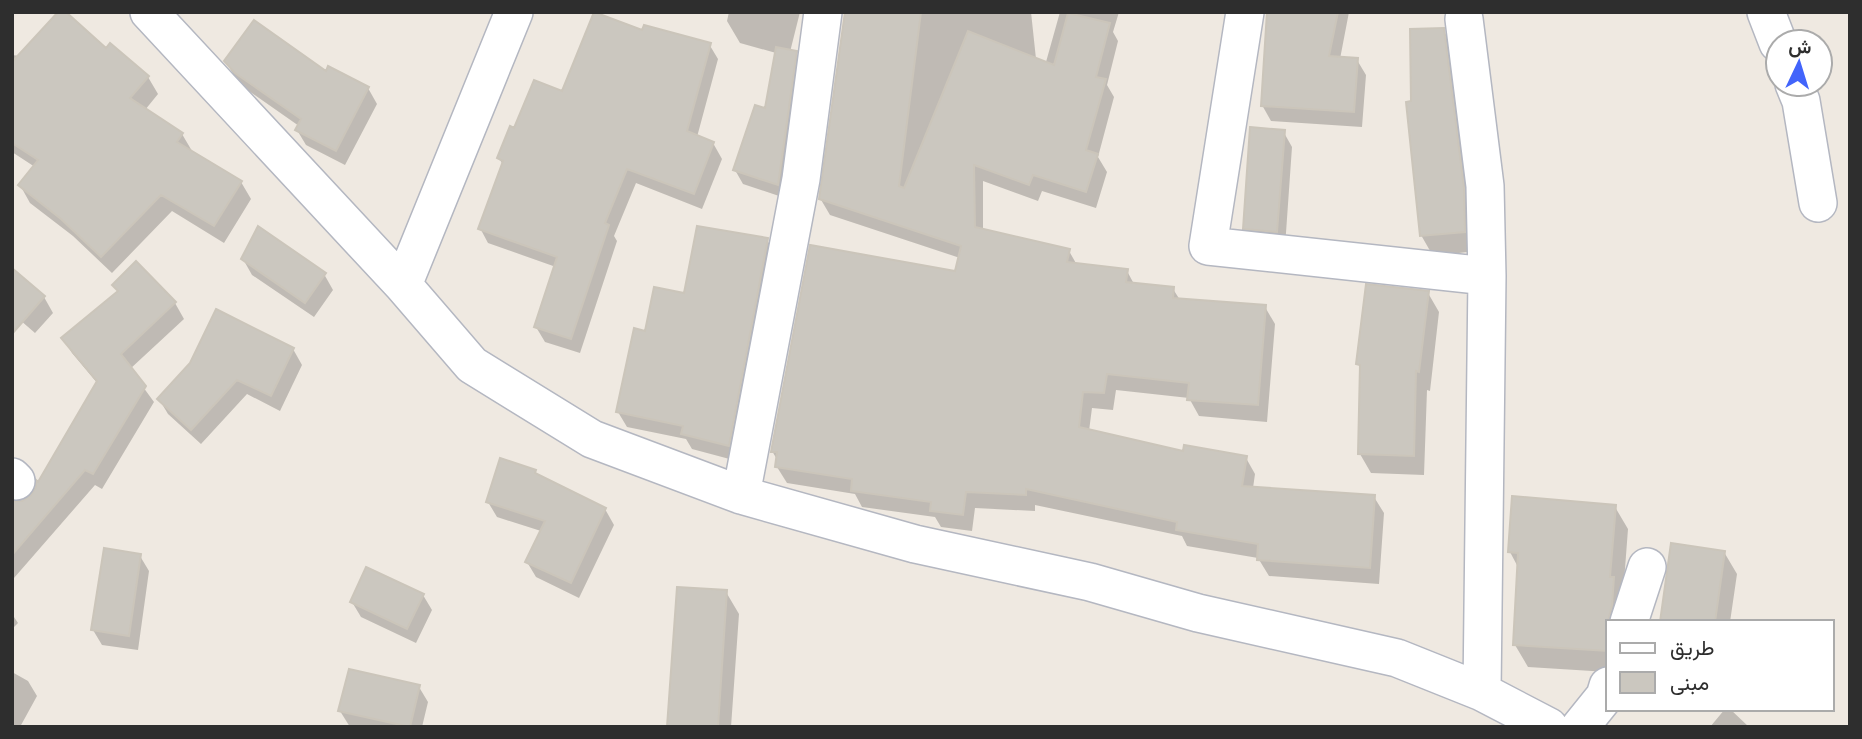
<svg xmlns="http://www.w3.org/2000/svg" width="1862" height="739" font-family="'Titillium Web',Vazirmatn,sans-serif">
<style>
.shadow{fill:#0003}
.building{fill:#cbc7bf;stroke:#cbc5ba;stroke-width:2}
.lines{fill:none;stroke-linecap:round;stroke-linejoin:round}
.street-casing{stroke:#b4b7c1;stroke-width:40}
.street{stroke:#fff;stroke-width:37}
</style>
<rect width="100%" height="100%" fill="#efe9e1"/>
<path class="shadow" d="M 729,12 L 800,12 L 790,52 L 796,52 L 803,66 L 785,198 L 743,184 L 735,170 L 766,111 L 776,53 L 740,43 L 727,21 Z
M 847,12 L 1031,12 L 1039,87 L 1060,12 L 1119,12 L 1113,32 L 1118,41 L 1107,85 L 1114,97 L 1098,157 L 1107,172 L 1096,208 L 1042,191 L 1038,201 L 983,181 L 983,231 L 1069,251 L 1077,265 L 1127,271 L 1134,284 L 1173,289 L 1180,300 L 1265,307 L 1275,324 L 1267,422 L 1199,416 L 1189,398 L 1116,390 L 1113,410 L 1092,408 L 1089,431 L 1185,453 L 1246,458 L 1255,474 L 1253,488 L 1374,497 L 1384,513 L 1379,584 L 1269,576 L 1258,558 L 1187,546 L 1182,536 L 1035,505 L 1035,511 L 975,508 L 972,531 L 941,527 L 935,517 L 862,507 L 855,494 L 787,483 L 777,467 L 778,461 L 772,451 L 956,273 L 960,258 L 830,215 L 820,198 Z
M 1268,12 L 1349,12 L 1340,59 L 1357,60 L 1366,75 L 1362,127 L 1271,121 L 1262,105 L 1267,38 L 1265,34 Z
M 1443,30 L 1455,50 L 1476,251 L 1433,256 L 1421,235 L 1413,103 Z
M 643,33 L 709,44 L 718,59 L 697,137 L 713,143 L 722,159 L 702,209 L 636,183 L 614,236 L 617,241 L 580,353 L 545,342 L 536,327 L 556,267 L 488,243 L 480,228 L 503,165 L 499,158 L 515,130 Z
M 110,45 L 148,77 L 158,94 L 145,110 L 182,134 L 192,151 L 241,182 L 251,199 L 224,243 L 172,211 L 112,273 L 73,236 L 30,203 L 20,185 L 35,167 L 12,152 L 12,55 L 20,56 L 106,50 Z
M 226,62 L 326,74 L 368,88 L 377,104 L 345,165 L 306,145 L 297,130 L 299,126 L 246,89 L 235,77 Z
M 1849,102 L 1850,102 L 1850,132 L 1849,130 Z
M 1283,131 L 1292,147 L 1285,247 L 1254,244 L 1245,228 Z
M 767,240 L 776,255 L 737,461 L 692,449 L 686,439 L 627,427 L 618,412 L 686,295 Z
M 243,259 L 324,274 L 333,290 L 314,317 L 252,275 Z
M 136,264 L 175,303 L 184,319 L 130,369 L 154,402 L 102,489 L 95,485 L 14,578 L 12,576 L 12,503 L 23,503 L 33,497 L 98,384 L 72,353 L 63,338 L 119,293 L 114,285 Z
M 1428,293 L 1439,312 L 1430,391 L 1427,390 L 1424,475 L 1371,473 L 1360,454 L 1362,371 L 1358,364 Z
M 44,297 L 53,313 L 35,333 L 12,313 Z
M 293,349 L 302,365 L 280,411 L 247,394 L 201,444 L 168,414 L 159,399 Z
M 535,471 L 538,477 L 605,509 L 614,525 L 579,598 L 536,577 L 527,562 L 541,531 L 497,517 L 488,502 Z
M 1615,507 L 1628,529 L 1623,595 L 1625,622 L 1608,622 L 1608,672 L 1528,667 L 1515,645 L 1519,569 L 1510,552 Z
M 1724,552 L 1737,574 L 1730,622 L 1662,622 Z
M 140,556 L 149,571 L 138,650 L 102,645 L 93,630 Z
M 726,592 L 739,614 L 731,727 L 669,727 Z
M 423,595 L 432,610 L 416,643 L 361,617 L 352,602 Z
M 12,614 L 18,623 L 12,629 Z
M 12,672 L 28,681 L 37,696 L 20,727 L 12,727 Z
M 419,687 L 428,702 L 422,727 L 350,727 L 340,711 Z
M 1725,709 L 1730,709 L 1749,727 L 1710,727 Z"/>
<path class="building" d="M 58,12 L 66,12 L 106,48 L 110,43 L 149,76 L 130,98 L 183,133 L 177,142 L 242,181 L 214,226 L 161,195 L 101,257 L 61,219 L 18,185 L 38,160 L 12,143 L 12,62 Z
M 594,12 L 642,30 L 644,25 L 711,43 L 687,131 L 714,142 L 694,194 L 627,169 L 605,223 L 609,225 L 571,339 L 534,327 L 557,257 L 478,229 L 503,161 L 497,158 L 510,126 L 514,128 L 534,80 L 562,91 Z
M 845,12 L 921,12 L 899,186 L 904,188 L 968,31 L 1054,65 L 1068,13 L 1110,23 L 1096,77 L 1106,79 L 1086,150 L 1098,154 L 1086,192 L 1033,175 L 1029,185 L 974,165 L 975,227 L 1070,249 L 1067,262 L 1128,269 L 1126,282 L 1174,287 L 1173,298 L 1266,305 L 1258,405 L 1187,400 L 1189,383 L 1107,374 L 1104,393 L 1083,392 L 1079,427 L 1183,451 L 1184,445 L 1247,456 L 1242,486 L 1375,495 L 1370,568 L 1257,560 L 1258,544 L 1176,530 L 1177,522 L 1026,489 L 1026,495 L 966,492 L 963,515 L 930,511 L 931,502 L 851,491 L 852,479 L 775,467 L 777,452 L 771,452 L 810,245 L 955,271 L 961,246 L 819,199 Z
M 1267,12 L 1338,12 L 1329,56 L 1358,58 L 1354,112 L 1261,106 Z
M 254,20 L 326,71 L 328,66 L 369,87 L 336,151 L 295,130 L 301,119 L 235,73 L 224,61 Z
M 1444,28 L 1464,188 L 1465,232 L 1420,236 L 1406,102 L 1411,101 L 1410,29 Z
M 776,47 L 797,51 L 778,185 L 733,170 L 755,105 L 765,108 Z
M 1250,127 L 1285,130 L 1277,232 L 1243,229 Z
M 258,226 L 326,273 L 305,303 L 241,259 Z
M 697,226 L 768,238 L 729,446 L 681,434 L 683,426 L 616,412 L 634,328 L 645,331 L 654,287 L 684,293 Z
M 136,261 L 176,302 L 121,354 L 146,386 L 93,474 L 85,470 L 12,555 L 12,501 L 22,501 L 31,495 L 36,487 L 36,480 L 38,482 L 97,381 L 61,338 L 118,291 L 112,285 Z
M 12,268 L 45,296 L 12,334 Z
M 1366,284 L 1429,291 L 1419,372 L 1416,371 L 1414,456 L 1358,454 L 1360,365 L 1356,364 Z
M 216,309 L 294,348 L 271,396 L 237,380 L 191,430 L 157,399 L 190,363 Z
M 500,458 L 536,470 L 535,473 L 606,508 L 571,583 L 525,562 L 545,521 L 486,502 Z
M 1512,496 L 1616,505 L 1610,577 L 1614,577 L 1612,605 L 1608,622 L 1608,651 L 1513,645 L 1518,553 L 1508,552 Z
M 1671,543 L 1725,551 L 1715,622 L 1660,622 Z
M 104,548 L 141,554 L 129,636 L 91,630 Z
M 366,567 L 424,594 L 407,629 L 350,602 Z
M 677,587 L 727,590 L 718,727 L 667,727 Z
M 349,669 L 420,685 L 410,727 L 338,711 Z"/>
<g class="lines">
<defs>
<path id="street" d="M 149,12 L 403,285 L 472,365 L 592,439 L 741,495 L 915,544 L 1090,582 L 1198,613 L 1397,658 L 1482,692 L 1549,727
M 1245,12 L 1208,246 L 1487,276
M 1766,12 L 1778,43
M 1464,19 L 1485,186 L 1487,276 L 1482,692
M 1794,84 L 1801,101 L 1818,203
M 403,285 L 514,12
M 12,477 L 16,481
M 741,495 L 801,179 L 823,12
M 1629,622 L 1647,567
M 1580,727 L 1605,696 L 1608,686"/>
</defs>
<use href="#street" class="street-casing"/>
<use href="#street" class="street"/>
</g>
<rect width="1862" height="739" fill="none" stroke="#2e2e2e" stroke-width="28"/>
<rect x="1606" y="620" width="228" height="91" fill="#ffffff" stroke="#ababab" stroke-width="2"/>
<rect x="1620" y="643" width="35" height="10" fill="#ffffff" stroke="#ababab" stroke-width="2"/>
<text x="1670" y="655" font-size="21" fill="#2e2e2e">طريق</text>
<rect x="1620" y="672" width="35" height="21" fill="#cbc7bf" stroke="#ababab" stroke-width="2"/>
<text x="1670" y="690" font-size="21" fill="#2e2e2e">مبنى</text>
<g transform="translate(1799 63) rotate(4)"><circle r="33" fill="#ffffff" stroke="#ababab" stroke-width="2"/>
<path d="M0-5L12 26L0 18L-12 26Z" fill="#4264fb"/>
<text y="-10" font-size="19" font-weight="bold" text-anchor="middle" fill="#2e2e2e">ش</text>
</g>
</svg>
